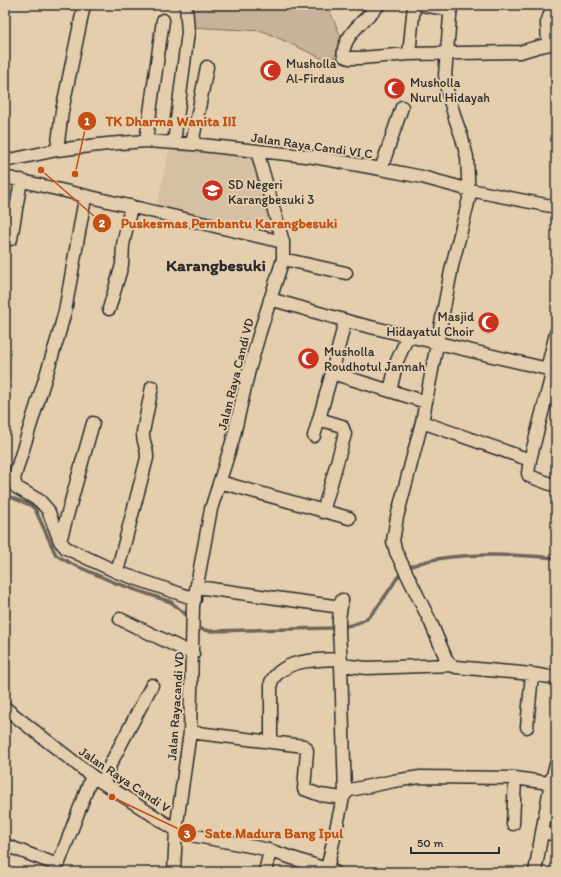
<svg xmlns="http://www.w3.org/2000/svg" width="561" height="877" font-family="Itim,sans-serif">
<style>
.built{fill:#d5c0a3}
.green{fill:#c7b399;stroke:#796f62}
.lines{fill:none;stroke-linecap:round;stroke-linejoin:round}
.stream{stroke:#6e665a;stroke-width:3.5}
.minor-casing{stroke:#2b2b2b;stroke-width:15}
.minor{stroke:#e5ceae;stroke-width:12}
.labels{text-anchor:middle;stroke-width:4;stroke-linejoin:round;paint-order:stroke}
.poi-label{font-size:13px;fill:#2b2b2b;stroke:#e5ceae;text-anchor:start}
.street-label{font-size:13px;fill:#2b2b2b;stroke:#e5ceae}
.district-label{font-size:17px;font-weight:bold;fill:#2b2b2b;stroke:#e5ceae}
.leader{fill:none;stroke:#c25012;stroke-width:1.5}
.callout-dot{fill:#c25012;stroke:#e5ceae;stroke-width:1.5}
.mark-label{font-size:12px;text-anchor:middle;font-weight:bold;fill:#fff}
.callout-label{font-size:14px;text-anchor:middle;font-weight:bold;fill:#c25012;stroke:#e5ceae;stroke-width:4;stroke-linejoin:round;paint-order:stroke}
</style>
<rect width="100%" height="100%" fill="#e5ceae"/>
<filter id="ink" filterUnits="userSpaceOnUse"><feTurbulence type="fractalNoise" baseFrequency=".025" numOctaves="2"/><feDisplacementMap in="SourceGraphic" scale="8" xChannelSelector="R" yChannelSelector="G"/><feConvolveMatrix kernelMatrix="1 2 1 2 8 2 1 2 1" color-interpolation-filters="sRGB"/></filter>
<g filter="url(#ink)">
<path class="built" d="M 170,146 L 253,156 L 276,235 L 156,210 Z"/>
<path class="green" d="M 189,5 L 327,5 L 342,39 L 332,63 L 263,31 L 189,27 Z"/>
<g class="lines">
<path class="stream" d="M 5,495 L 30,505 L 35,509 L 56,555 L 70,563 L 113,582 L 171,602 L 190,618
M 195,624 L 200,629 L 210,631 L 332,628 C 342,627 359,625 367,618 C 376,611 383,599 390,589 C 394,584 397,576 402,572 C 430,549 521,555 556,558"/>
<defs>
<path id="minor" d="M 379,5 C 368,17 340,38 344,56 L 349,58 L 361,58 L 409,54 L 520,52 C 532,49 545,43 556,44
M 423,5 L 451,10
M 451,5 L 445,75 L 447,90 L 455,118 L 462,138 L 467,157 L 469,199 L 452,266 L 422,422 L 397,517 L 393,541 L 396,552 L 431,623 L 447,661 L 451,665 L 456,667 L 532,674 L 556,678
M 548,43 L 547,23 L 553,5
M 409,54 L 414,5
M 146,141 L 163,20
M 174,143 L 188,32 L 186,5
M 192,144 L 207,67
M 57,150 L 62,111 L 84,5
M 5,161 L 57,150 L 107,144 L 146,141 L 192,144 L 314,157 L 381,169 L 422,177 L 470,190 L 556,207
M 381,169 L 402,107
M 5,177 L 283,242
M 84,204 L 65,311 L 58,337 L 19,462 L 14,479 L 16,487 L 40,501 L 48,510 L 60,541 L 66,548 L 117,572 L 195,599
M 11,239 L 21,180
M 283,259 L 346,273
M 270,299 L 354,323 L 556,371
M 109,309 L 122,265 L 123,245 L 131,206
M 547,369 L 556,333
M 332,373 L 426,402
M 390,391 L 397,361 L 408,336
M 422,422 L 530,460 L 528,473 L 529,476 L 556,486
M 314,436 L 319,419
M 530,460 L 553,370
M 220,482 L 349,518
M 323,512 L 345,434 L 342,426 L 319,419 L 333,369 L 345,321
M 60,541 L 93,423
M 117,572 L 147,458 C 148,448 142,442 143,432 L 152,387
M 197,587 L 341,607
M 342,600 L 339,619 L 339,632 L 341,665 L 345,794
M 120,619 L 193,654
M 341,665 L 367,668 L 451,665
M 5,708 L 92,776 L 176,830 L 186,834 L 265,849 L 335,872
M 527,727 L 532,674
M 190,732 L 304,746 L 306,748 L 307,751 L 304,789 L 320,795 L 343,798
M 271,742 L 271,682 C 284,658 318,660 341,659
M 103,782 L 111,763 L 152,685
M 513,824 L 515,778
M 543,832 L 556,835
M 5,845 L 58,865 L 92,776
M 327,869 L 343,798 L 345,794 L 350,790 L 394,781 L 420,777 L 515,778 L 556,784
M 174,872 L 176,830 L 190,732 L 193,606 L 211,509 L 233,439 L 249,370 L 259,335 L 283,259 L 283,242 L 257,151
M 265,872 L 270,851
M 535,872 L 551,782 L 556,764"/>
</defs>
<use href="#minor" class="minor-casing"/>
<use href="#minor" class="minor"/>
</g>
</g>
<defs>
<symbol id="mosque-disc" viewBox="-11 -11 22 22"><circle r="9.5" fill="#c8321e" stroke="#e5ceae"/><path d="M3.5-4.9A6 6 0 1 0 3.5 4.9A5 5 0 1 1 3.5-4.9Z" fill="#fff"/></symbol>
<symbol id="school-disc" viewBox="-11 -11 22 22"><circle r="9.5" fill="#c8321e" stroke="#e5ceae"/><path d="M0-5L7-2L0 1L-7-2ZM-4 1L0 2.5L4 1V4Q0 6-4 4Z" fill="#fff"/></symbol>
</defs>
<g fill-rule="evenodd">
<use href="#mosque-disc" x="258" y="58" width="25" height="25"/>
<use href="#mosque-disc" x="382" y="76" width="25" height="25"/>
<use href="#school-disc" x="200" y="178" width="25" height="25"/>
<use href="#mosque-disc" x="476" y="310" width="25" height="25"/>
<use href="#mosque-disc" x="296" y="346" width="25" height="25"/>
</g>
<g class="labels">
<g class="poi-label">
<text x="286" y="68">Musholla<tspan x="286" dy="15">Al-Firdaus</tspan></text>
<text x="410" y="87">Musholla<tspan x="410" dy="15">Nurul Hidayah</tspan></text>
<text x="228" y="189">SD Negeri<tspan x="228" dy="15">Karangbesuki 3</tspan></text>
<text x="474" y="321" text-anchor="end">Masjid<tspan x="474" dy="15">Hidayatul Choir</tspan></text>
<text x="324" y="356">Musholla<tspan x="324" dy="15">Roudhotul Jannah</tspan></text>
</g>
<g class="street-label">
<text transform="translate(312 145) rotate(8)" y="5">Jalan Raya Candi VI C</text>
<text transform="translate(235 374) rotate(-76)" y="5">Jalan Raya Candi VD</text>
<text transform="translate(175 706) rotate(-86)" y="5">Jalan Rayacandi VD</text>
<text transform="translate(125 779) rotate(34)" y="5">Jalan Raya Candi V</text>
</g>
<g class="district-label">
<text x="216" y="271">Karangbesuki</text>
</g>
</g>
<path class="leader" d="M75 174L87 121M41 170L102 223M112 797L187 833"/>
<g class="callout-dot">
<circle cx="75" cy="174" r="4"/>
<circle cx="41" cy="170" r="4"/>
<circle cx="112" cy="797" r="4"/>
<circle cx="87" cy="121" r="10"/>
<circle cx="102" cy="223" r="10"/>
<circle cx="187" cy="833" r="10"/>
</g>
<g class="mark-label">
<text x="87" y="125">1</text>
<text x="102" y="227">2</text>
<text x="187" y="838">3</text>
</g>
<g class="callout-label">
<text x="171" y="126">TK Dharma Wanita III</text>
<text x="229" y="228">Puskesmas Pembantu Karangbesuki</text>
<text x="274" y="838">Sate Madura Bang Ipul</text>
</g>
<rect width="561" height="877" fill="none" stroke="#e5ceae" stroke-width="20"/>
<rect x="10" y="10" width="541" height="857" fill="none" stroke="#2b2b2b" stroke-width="1.5" filter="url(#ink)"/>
<path d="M411 847v6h88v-6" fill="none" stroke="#2b2b2b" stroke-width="2"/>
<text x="417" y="847" font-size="12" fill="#2b2b2b" stroke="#e5ceae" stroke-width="3" paint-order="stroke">50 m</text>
</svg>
